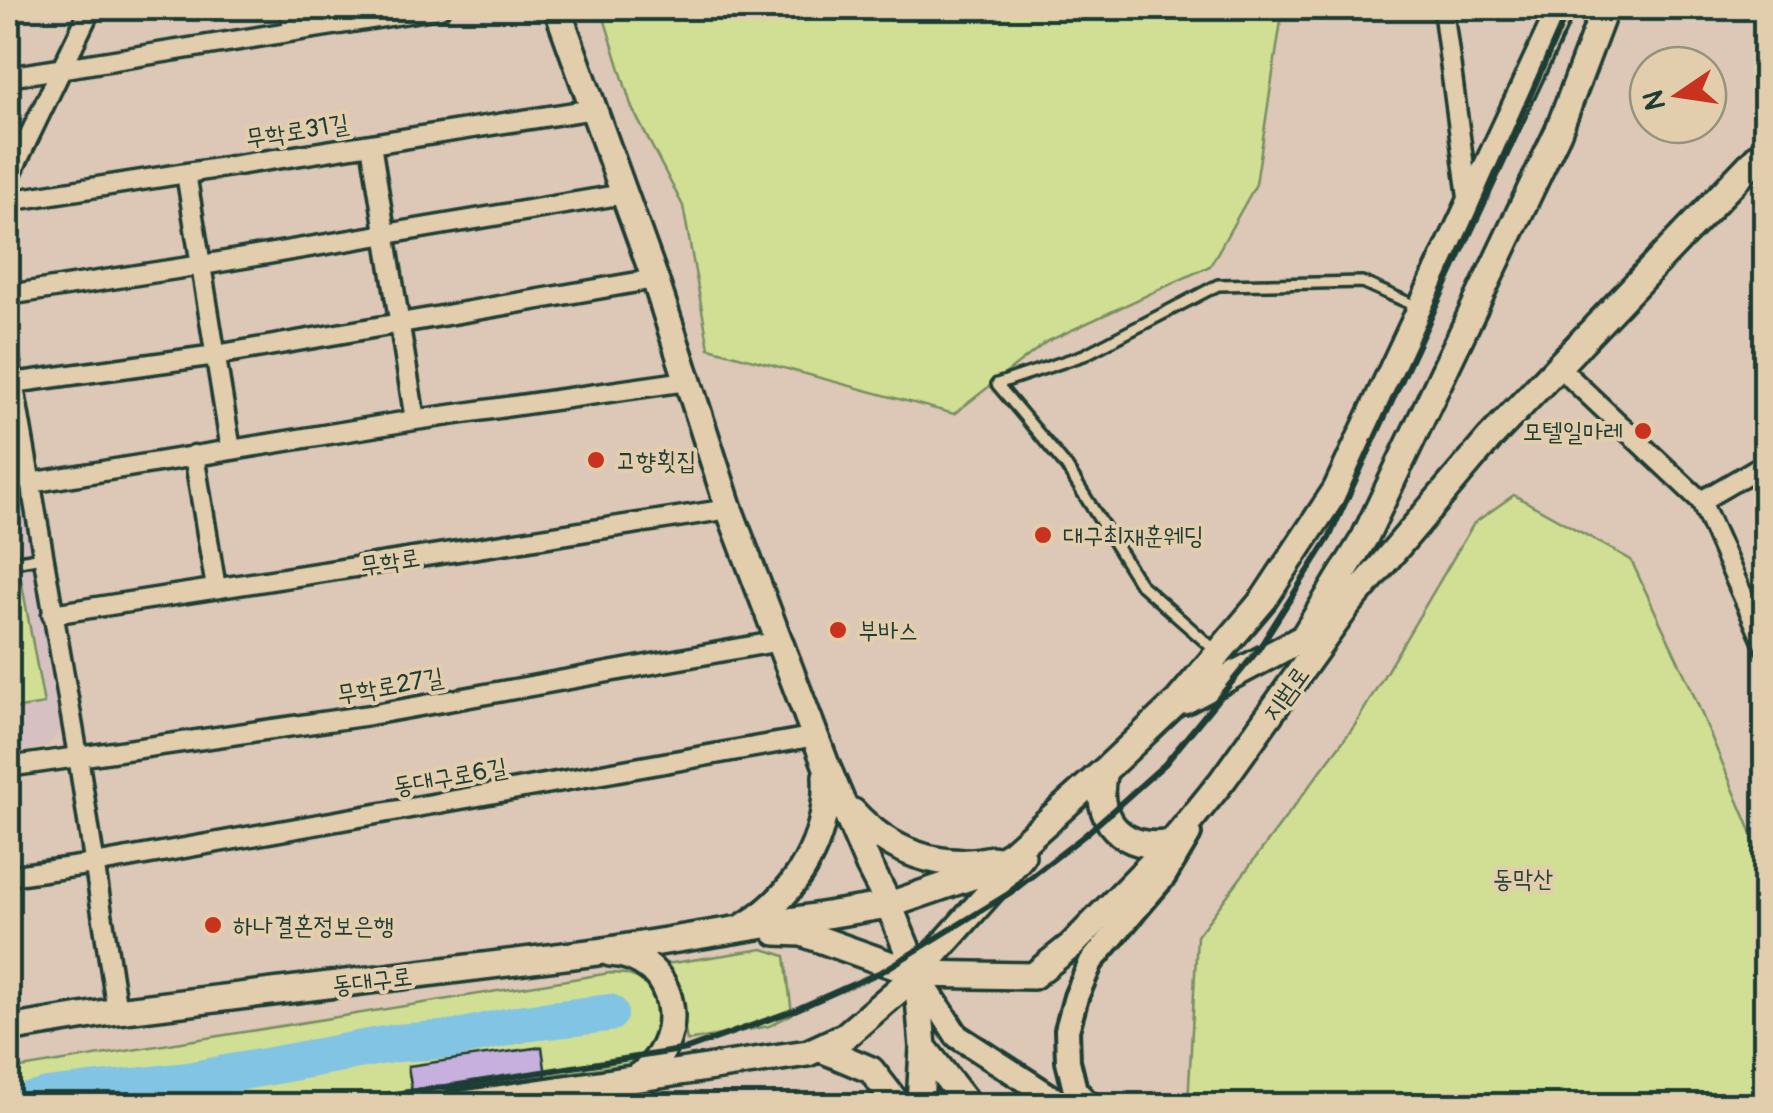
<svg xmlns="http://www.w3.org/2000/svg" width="1773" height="1113" font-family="Pangolin,'Poor Story',sans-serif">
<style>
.built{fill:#d6c0c2}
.green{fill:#d0df93;stroke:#788e64;stroke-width:2.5}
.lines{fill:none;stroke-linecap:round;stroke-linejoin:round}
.river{stroke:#82c4e3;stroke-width:38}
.building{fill:#c7afde;stroke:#1f3d34;stroke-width:2.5}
.service-casing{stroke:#1f3d34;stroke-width:16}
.minor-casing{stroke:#1f3d34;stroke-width:25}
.tertiary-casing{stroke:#1f3d34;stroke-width:30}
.secondary-casing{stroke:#1f3d34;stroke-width:32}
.service{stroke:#e2cdac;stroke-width:9}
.minor{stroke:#e2cdac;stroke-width:18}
.tertiary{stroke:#e2cdac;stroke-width:22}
.secondary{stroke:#e2cdac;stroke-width:25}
.rail{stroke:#1f3d34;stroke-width:6}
.poi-dot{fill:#c8321e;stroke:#e2cdac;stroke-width:4}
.labels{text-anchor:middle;stroke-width:8;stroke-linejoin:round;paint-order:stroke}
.street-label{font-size:25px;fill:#1f3d34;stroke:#e2cdac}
.poi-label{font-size:25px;fill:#1f3d34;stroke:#e2cdac;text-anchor:start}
.park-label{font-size:25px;fill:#284539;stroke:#e2cdac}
</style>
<rect width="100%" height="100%" fill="#ddc7b6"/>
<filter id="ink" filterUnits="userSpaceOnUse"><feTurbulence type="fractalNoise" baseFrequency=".01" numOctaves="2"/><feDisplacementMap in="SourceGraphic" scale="20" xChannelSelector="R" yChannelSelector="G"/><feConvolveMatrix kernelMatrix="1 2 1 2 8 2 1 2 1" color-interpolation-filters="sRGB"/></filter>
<g filter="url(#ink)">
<path class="built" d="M 8,423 L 60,731 L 47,746 L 8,754 Z"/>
<path class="green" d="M 601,8 L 1283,8 L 1256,184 L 1210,266 L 1046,342 L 954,414 L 709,348 L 683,206 L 632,108 Z
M 1514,495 L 1631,560 L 1690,686 L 1750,829 L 1765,885 L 1765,1105 L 1188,1105 L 1197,936 L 1355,725 L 1474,523 Z
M 21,579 L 44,704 L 8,710 L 8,581 Z
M 763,949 L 785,956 L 792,1014 L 769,1026 L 687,1041 L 677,985 L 660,965 Z
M 610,973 L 626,974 L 637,978 L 650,987 L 658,998 L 661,1030 L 645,1056 L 628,1064 L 334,1106 L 8,1106 L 8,1070 Z"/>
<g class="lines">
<path class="river" d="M 11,1106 L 48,1097 L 188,1081 L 396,1043 L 455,1039 L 524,1023 L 609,1013"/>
</g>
<path class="building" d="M 542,1047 L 546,1076 L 449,1090 L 440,1094 L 435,1106 L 414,1106 L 408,1066 Z"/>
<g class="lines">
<defs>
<path id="service" d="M 565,24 L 578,8
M 8,563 L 42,557
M 1215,650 L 1140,584 L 1066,466 L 997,384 L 1084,355 L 1218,285 L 1362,282 L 1418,307"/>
<path id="minor" d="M 289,8 L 294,31
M 1443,8 L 1469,205
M 8,77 L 440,8
M 371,144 L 415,420
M 186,173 L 231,450
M 8,180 L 91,8
M 8,201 L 594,109
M 8,295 L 202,265 L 624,194
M 8,352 L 78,756 L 117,1011
M 1559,367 L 1701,501 L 1766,463
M 13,383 L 216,355 L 655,279
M 194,455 L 216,588
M 30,483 L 415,420 L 687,381
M 1701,501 L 1766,648
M 52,614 L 729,509
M 8,767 L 370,715 L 780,641
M 8,876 L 94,864 L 816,736"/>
<path id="tertiary" d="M 917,974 L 957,1036 L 1065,1106
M 1090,1106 L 1075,1090 L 1068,1061 L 1067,1030 L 1076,997 L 1091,962 L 1164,876 L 1189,834"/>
<path id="secondary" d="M 557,8 L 655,279 L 729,509 L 826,765 L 869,866 L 889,905 L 917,974 L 923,1047 L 920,1106
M 1184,701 L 1303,638 L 1365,537 L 1558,132 L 1605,8
M 1104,771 C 1092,820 1123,852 1172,843
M 853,812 C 889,851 939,871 992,859
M 745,926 C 798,894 829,838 826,776
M 776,932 L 802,933 L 917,974 L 1033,976 L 1072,945 L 1172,843 L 1222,781 L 1348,605 L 1489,439 L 1766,148
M 610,953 C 680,957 692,1046 634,1079
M 8,1029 L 117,1011 L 597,952 L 889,905 L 973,876 L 1012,853 L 1104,771 L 1178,701 L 1264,599 L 1336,490 L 1561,8
M 923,1047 L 969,1106
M 819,1048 L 871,1070 L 899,1106
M 451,1106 L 808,1053 L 845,1036 L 917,974 L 1022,856"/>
</defs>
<use href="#service" class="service-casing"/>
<use href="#minor" class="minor-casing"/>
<use href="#tertiary" class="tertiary-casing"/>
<use href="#secondary" class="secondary-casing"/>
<use href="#service" class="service"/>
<use href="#minor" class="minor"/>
<use href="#tertiary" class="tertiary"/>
<use href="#secondary" class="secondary"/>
<path class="rail" d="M 306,1106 L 452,1086 L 687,1049 L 795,1010 L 883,971 L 1013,891 L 1085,835 L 1165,764 L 1258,650 L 1329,538 L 1472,227 L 1569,8"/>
</g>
</g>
<g class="poi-dot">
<circle cx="1643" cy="431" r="10"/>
<circle cx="596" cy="460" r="10"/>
<circle cx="1043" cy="535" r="10"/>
<circle cx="838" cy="630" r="10"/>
<circle cx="213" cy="925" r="10"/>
</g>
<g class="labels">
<g class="street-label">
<text transform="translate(297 130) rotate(-9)" y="9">무학로31길</text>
<text transform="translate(390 561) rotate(-9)" y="9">무학로</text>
<text transform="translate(390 685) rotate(-10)" y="9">무학로27길</text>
<text transform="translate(1285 693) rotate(-54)" y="9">지범로</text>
<text transform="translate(450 776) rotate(-10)" y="9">동대구로6길</text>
<text transform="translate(372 980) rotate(-7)" y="9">동대구로</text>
</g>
<g class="poi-label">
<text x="1623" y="440" text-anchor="end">모텔일마레</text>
<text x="616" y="469">고향횟집</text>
<text x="1063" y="544">대구최재훈웨딩</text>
<text x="858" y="639">부바스</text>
<text x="233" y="934">하나결혼정보은행</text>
</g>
<g class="park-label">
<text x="1523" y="887">동막산</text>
</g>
</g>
<rect width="1773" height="1113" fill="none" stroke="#e2cdac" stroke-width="40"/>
<rect x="20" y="20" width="1733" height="1073" fill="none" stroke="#1f3d34" stroke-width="4" filter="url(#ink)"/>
<g transform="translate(1678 95) rotate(257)"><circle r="48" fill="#e2cdac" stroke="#94937c" stroke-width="2.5"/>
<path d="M0-8L18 38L0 25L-18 38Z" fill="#c8321e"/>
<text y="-15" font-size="28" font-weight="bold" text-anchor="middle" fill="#1f3d34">N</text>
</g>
</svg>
